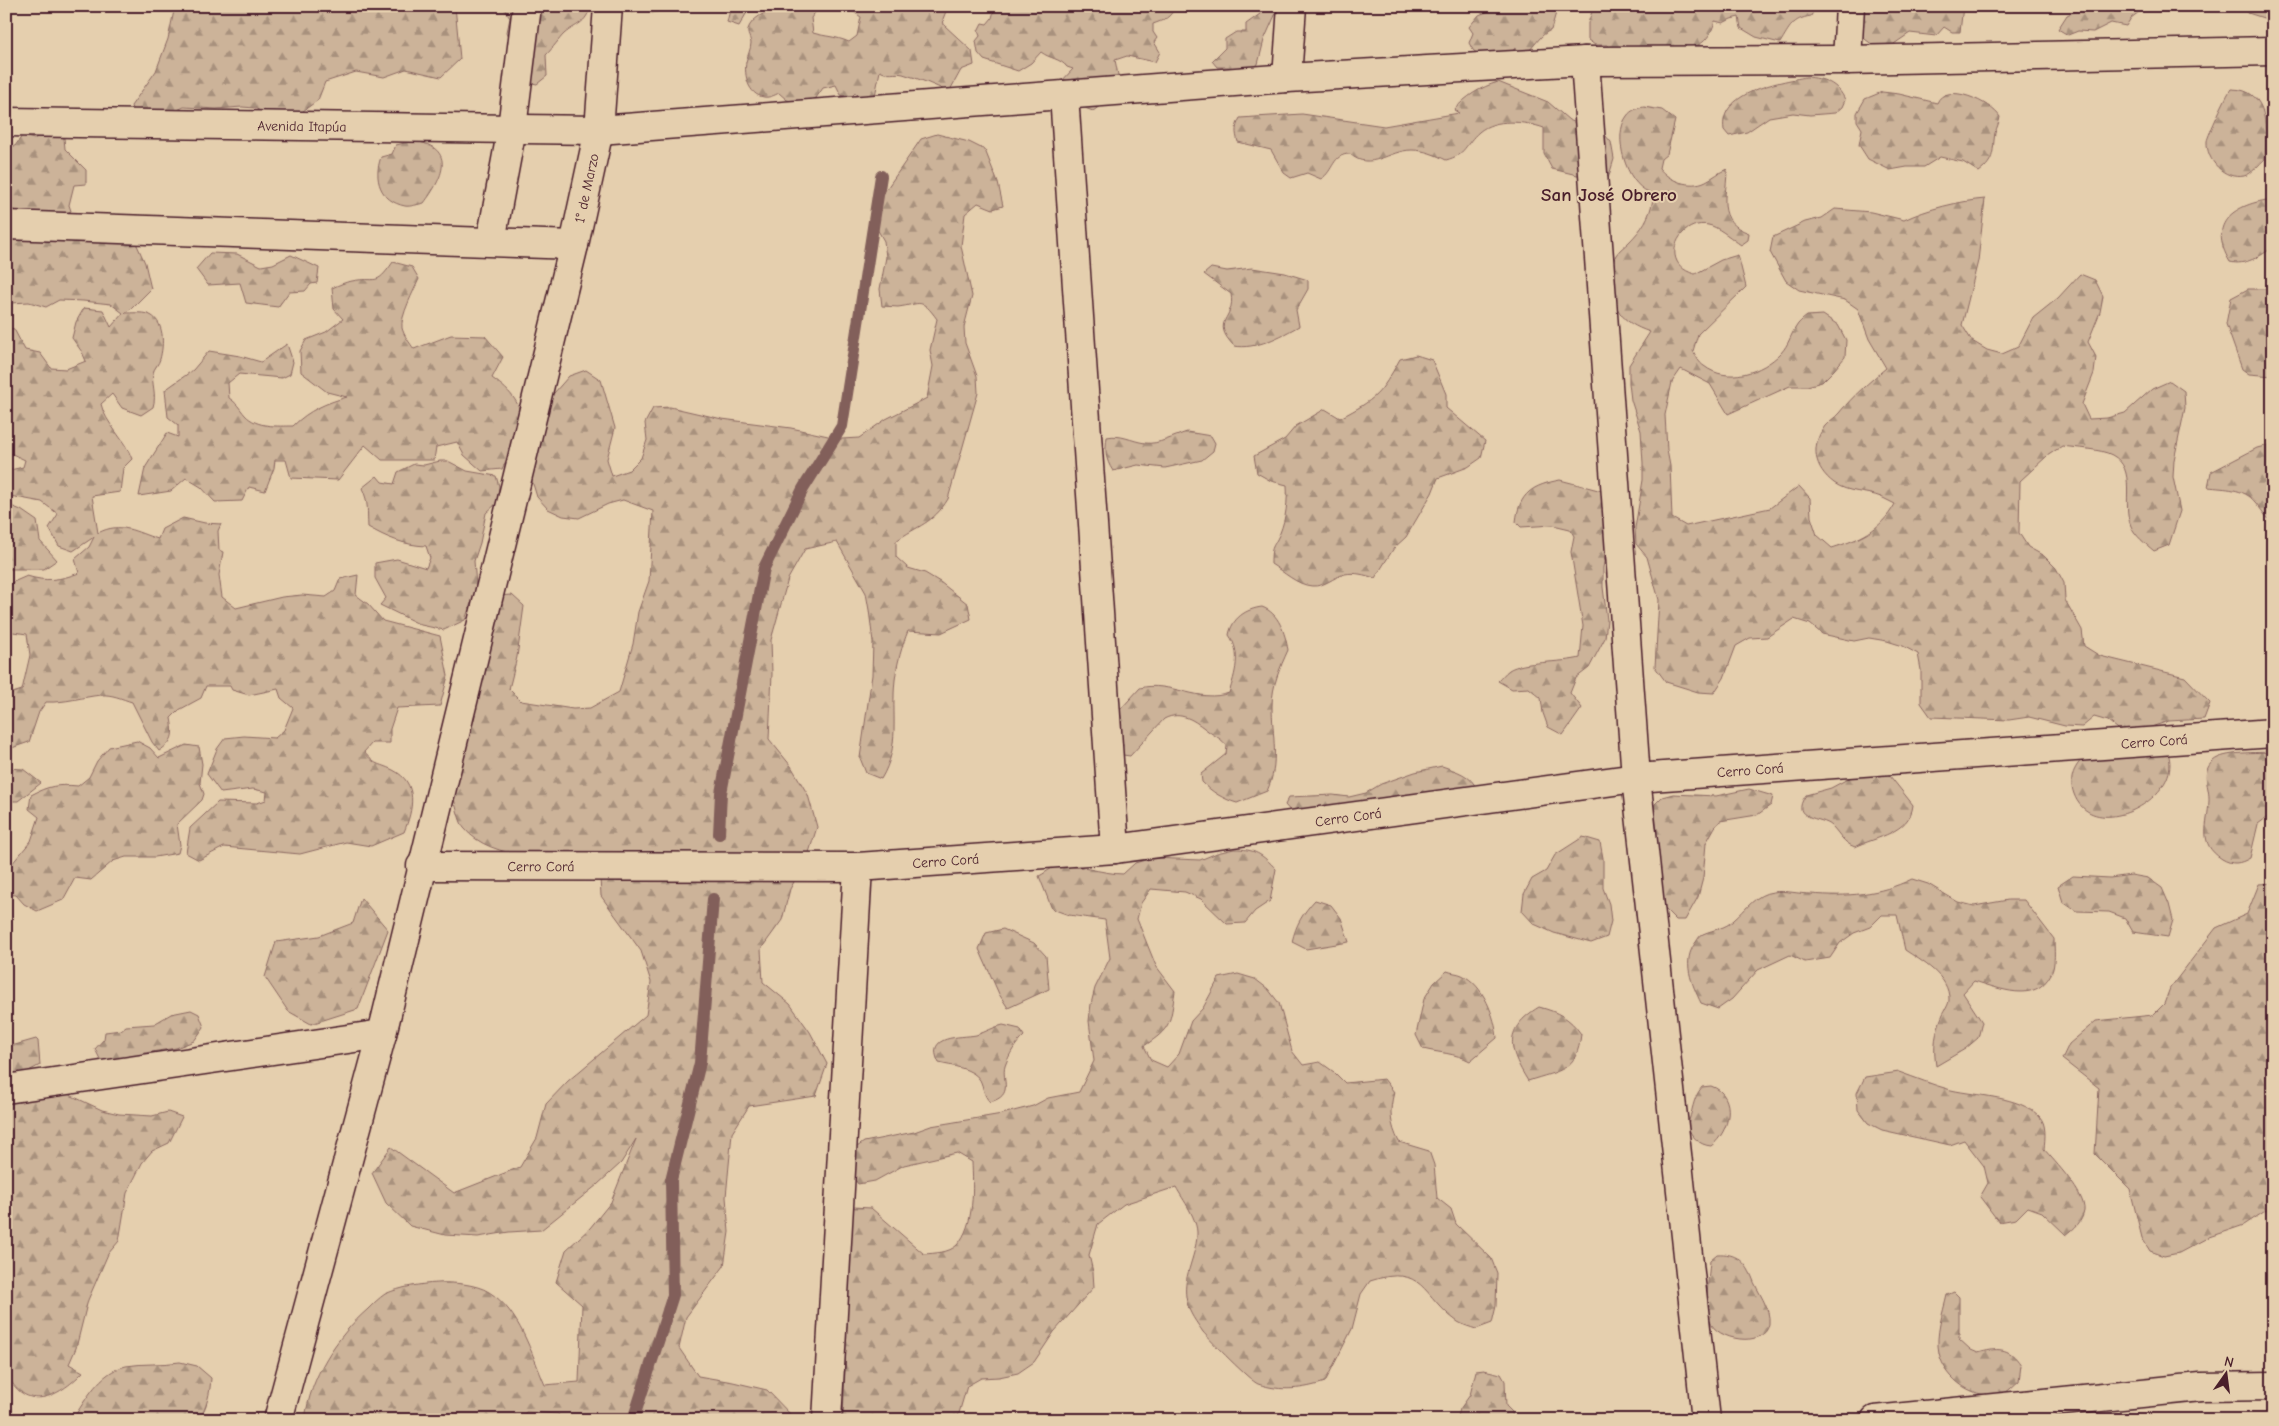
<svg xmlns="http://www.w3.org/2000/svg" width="2279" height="1426" font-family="'Comic Neue',sans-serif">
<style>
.forest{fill:url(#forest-firs);stroke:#8b6962}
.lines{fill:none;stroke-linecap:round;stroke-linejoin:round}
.stream{stroke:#825f5a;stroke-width:12}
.minor-casing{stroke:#4a1f2b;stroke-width:31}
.minor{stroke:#e5cfae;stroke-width:28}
.labels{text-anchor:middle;stroke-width:4;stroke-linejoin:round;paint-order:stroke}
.street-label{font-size:14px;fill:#4a1f2b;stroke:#e5cfae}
.district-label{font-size:19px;font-weight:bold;fill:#4a1f2b;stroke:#e5cfae}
</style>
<defs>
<pattern id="forest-firs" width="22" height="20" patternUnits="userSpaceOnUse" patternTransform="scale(1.25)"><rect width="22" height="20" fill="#ccb399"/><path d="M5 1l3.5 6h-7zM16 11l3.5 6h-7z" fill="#a8917d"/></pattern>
</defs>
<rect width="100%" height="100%" fill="#e5cfae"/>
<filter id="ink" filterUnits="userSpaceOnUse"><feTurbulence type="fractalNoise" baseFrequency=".02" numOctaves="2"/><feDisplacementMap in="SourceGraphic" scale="10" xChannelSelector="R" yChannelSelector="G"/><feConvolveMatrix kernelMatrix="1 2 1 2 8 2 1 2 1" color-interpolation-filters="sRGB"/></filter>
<g filter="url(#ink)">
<path class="forest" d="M 175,6 L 455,6 L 460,59 L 441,77 L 406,69 L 384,77 L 356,72 L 325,82 L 318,100 L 284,125 L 255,108 L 242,107 L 216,109 L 184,107 L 159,118 L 135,118 L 131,106 L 156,71 L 168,39 Z
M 507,6 L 591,6 C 585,25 577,23 564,34 C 559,39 553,48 546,55 L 547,76 L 537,84 L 532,83 L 523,71 L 507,32 L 510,18 L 505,11 Z
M 627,6 L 670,6 L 666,10 L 652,13 L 642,7 L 633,13 L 627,10 Z
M 731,6 L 743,6 L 746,14 L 739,26 L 727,22 Z
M 780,6 L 820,6 L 811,18 L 813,33 C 827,37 835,36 849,42 L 857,36 L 861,17 L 848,8 L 836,6 L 948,6 L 943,19 L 944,25 L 972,51 L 974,65 L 961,70 L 949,92 C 934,85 920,79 903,74 C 895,72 888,76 880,71 L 875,96 L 868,101 L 855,93 L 850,98 L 841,95 L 836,85 L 823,88 L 816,98 L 806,104 L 787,100 L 779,93 C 775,95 769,98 764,97 C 748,95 744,75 746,62 C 747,57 751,49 751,43 C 750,36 745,33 750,25 C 756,15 770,11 780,6 Z
M 1175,6 C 1171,18 1164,20 1153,24 L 1153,32 L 1157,38 L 1154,42 L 1160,52 L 1155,62 L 1127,56 L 1115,60 L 1118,75 L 1123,79 L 1107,101 L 1093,111 L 1082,107 L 1073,107 L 1060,83 L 1073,69 L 1067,67 C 1060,58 1050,59 1041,52 L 1031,63 L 1018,71 L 984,60 L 978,53 L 976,41 L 980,36 L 978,31 L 982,23 L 987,24 L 992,18 L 995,7 Z
M 1259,6 L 1272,6 L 1276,13 L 1264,40 L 1258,64 L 1239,74 L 1228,67 L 1217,67 L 1212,61 L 1225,48 L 1225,39 L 1236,32 L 1246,32 L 1246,24 L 1260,14 Z
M 1501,6 L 1557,6 L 1557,9 L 1551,30 C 1539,35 1535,47 1524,55 L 1518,53 L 1516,48 L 1511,52 L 1479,55 L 1473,50 L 1469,43 L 1473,33 L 1469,27 L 1479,15 Z
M 1594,6 L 1816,6 L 1811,16 C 1792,19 1790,27 1780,43 L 1756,37 L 1741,28 L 1739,17 L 1731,19 L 1723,23 L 1715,21 C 1707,50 1689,50 1664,47 C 1659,46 1653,49 1648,49 C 1635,49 1622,48 1609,48 L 1607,45 L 1595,45 L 1588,40 L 1588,23 Z
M 1857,6 L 1963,6 L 1960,32 L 1952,32 L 1944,27 L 1936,36 L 1910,33 L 1882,52 L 1861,36 Z
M 2086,6 L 2147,6 L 2131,18 L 2126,26 L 2111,23 L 2093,32 L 2078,31 L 2068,35 L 2058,29 L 2067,15 Z
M 2246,6 L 2273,6 L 2273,21 L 2248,13 Z
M 1806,77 C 1823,78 1838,83 1845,100 L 1842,107 L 1835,113 L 1810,115 L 1793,113 L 1769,117 L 1747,132 L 1729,136 L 1724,130 C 1718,92 1779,82 1806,77 Z
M 1498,82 L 1548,102 L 1569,120 L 1605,135 L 1611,142 L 1614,159 L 1607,182 L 1552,169 L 1544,154 L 1544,128 C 1524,121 1495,118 1479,132 C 1465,144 1466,155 1446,160 C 1436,155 1424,150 1412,150 C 1389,150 1370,172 1350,154 C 1332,154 1334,171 1321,179 L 1307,173 L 1291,178 L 1284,173 L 1271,150 L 1238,142 C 1235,132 1235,127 1240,118 L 1302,114 L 1384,126 L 1459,113 L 1454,110 C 1466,96 1481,87 1498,82 Z
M 2231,89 C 2271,89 2266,131 2265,159 C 2259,164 2252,174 2244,176 C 2224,180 2206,160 2207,141 C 2208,135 2227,94 2231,89 Z
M 1882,92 L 1899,94 L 1937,103 C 1945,81 1991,102 2000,117 C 1999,123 1997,127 1995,133 C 1992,150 1996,160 1979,172 L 1963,162 L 1940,157 L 1924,167 L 1907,167 L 1890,170 L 1868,159 L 1859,145 L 1862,129 L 1857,121 L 1857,113 L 1865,99 Z
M 1644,107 L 1662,110 L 1675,120 L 1667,154 L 1661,159 L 1659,168 C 1669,181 1690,189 1706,181 C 1714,177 1719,172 1727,169 C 1727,196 1715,221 1749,233 L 1748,240 L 1741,245 C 1732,239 1722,230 1712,226 C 1680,215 1656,264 1695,274 L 1721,260 L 1738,255 L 1746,287 L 1698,334 L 1693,351 C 1696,356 1699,363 1704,366 C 1727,384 1762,373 1781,353 C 1789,344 1790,336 1796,327 C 1798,323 1803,319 1807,316 L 1823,315 L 1838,325 L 1846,340 L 1845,357 L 1834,370 L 1822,382 L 1807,386 L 1790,386 L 1728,414 L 1710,384 L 1681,369 L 1672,382 L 1665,415 L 1667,450 L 1670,466 L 1672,518 L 1686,526 L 1770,508 L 1799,486 L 1810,498 L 1811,517 L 1817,535 L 1832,548 C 1860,539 1880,531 1895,504 C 1890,502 1886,499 1881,497 C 1866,491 1848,493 1834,483 C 1814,468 1810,446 1825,426 C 1829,421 1835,418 1839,413 C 1853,396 1869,382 1886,368 L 1869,339 L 1858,309 L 1845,300 L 1799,290 L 1786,281 L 1770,252 L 1773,237 L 1805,222 L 1822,218 L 1835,209 L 1871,212 L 1904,220 C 1927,209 1960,201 1985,199 L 1978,261 L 1962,325 L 1972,341 L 1987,350 L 2002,354 L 2018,347 L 2033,318 L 2058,298 L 2080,274 L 2095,280 L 2103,296 L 2100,312 L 2088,342 L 2096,357 L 2094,373 L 2082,404 L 2089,419 L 2107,418 L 2125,413 L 2152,389 L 2170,381 L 2184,391 L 2185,408 L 2174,460 L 2173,477 L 2180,511 L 2169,545 L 2154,551 C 2146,544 2135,536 2131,526 C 2121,503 2138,469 2112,455 C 2101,449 2075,448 2062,446 L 2047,456 L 2020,481 L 2019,533 L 2028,547 L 2044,556 L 2056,568 L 2064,583 L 2065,600 L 2082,630 L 2084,646 L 2100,656 L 2185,677 L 2210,703 L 2204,719 L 2169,721 L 2139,731 L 2122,732 L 2108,721 L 2094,717 L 2082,727 L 2065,726 L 2029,717 L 2009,720 L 1931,717 L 1921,703 L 1921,670 L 1918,654 L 1903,646 L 1887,641 L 1869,638 L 1854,641 L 1822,634 L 1810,624 L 1794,619 L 1767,637 L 1750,638 L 1736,646 L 1724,678 L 1714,693 L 1698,692 L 1666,682 L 1655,667 L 1659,600 L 1647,557 L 1636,544 L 1635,528 L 1643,480 L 1643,463 L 1641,431 L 1631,400 L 1629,383 L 1629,365 L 1650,332 C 1620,322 1612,308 1612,278 C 1612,270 1612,263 1616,255 C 1619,250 1625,246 1629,242 C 1642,229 1650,217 1653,199 L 1649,192 C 1626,184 1612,135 1627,116 C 1631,110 1638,108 1644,107 Z
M 46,132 L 64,138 L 65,149 L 86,170 L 86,184 L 74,185 L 69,205 L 71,211 L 57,218 L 18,213 L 11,208 L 6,211 L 6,145 L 15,146 L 22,136 L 34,139 Z
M 937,134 L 969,142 L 985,150 L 998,183 L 1003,206 L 993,209 L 978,203 L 965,214 L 961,246 L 972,296 L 964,327 L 965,343 L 977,376 L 978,393 L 948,499 C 933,524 918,525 896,541 L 896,557 L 908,568 L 925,573 L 940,582 L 968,604 L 971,619 L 941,633 L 908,631 C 902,646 897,663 895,680 C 891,715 901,746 881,779 L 866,773 L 860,758 L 872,675 L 873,642 L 869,610 L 866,593 L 837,542 L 805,549 L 788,579 L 771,640 L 772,674 L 769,739 L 791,766 L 808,795 L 817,827 L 807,859 L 790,889 L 782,920 L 761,949 L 763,982 L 790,1004 L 810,1032 L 827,1064 L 816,1096 L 749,1106 L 732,1133 L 726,1197 L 729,1232 L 724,1266 L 686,1317 L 679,1348 L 698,1376 L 733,1382 L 767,1390 L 792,1416 L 792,1420 L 562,1420 L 558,1414 L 526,1412 L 520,1420 L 305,1420 C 310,1377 336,1337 368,1309 C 373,1304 379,1298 385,1294 C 401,1287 420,1284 437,1283 C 451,1282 477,1284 489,1292 C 520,1311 531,1353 545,1385 L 579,1382 L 582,1305 L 556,1282 L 566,1250 L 590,1228 L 611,1202 L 636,1139 L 621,1163 L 597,1185 L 541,1230 L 509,1232 L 478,1237 L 445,1235 L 410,1226 L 386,1203 L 372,1173 L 391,1147 L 454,1193 L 520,1167 L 537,1138 L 546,1104 L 568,1081 L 646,1015 L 651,982 L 641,951 L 601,896 L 599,858 C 561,858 491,862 464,828 C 458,821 450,781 447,769 C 445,762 440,755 439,747 C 438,731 444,718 454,706 L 494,596 L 512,595 L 524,606 L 517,657 L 509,689 L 521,701 L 573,709 L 590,708 L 619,692 L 633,644 L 638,612 L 649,581 L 653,511 L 623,500 L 608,504 L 579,518 L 563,516 L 548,509 L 537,497 L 522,448 L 532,418 L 569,376 L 586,370 L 601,380 L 615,428 L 607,459 L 612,476 L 629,470 L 641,458 L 647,440 L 645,423 L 653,408 L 670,407 L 722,419 L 791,428 L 842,439 L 859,438 L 886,419 L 927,398 L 933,366 L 930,350 L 937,319 C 921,297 921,304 898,307 C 893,307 887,306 882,306 L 880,289 L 886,257 L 884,241 L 876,227 L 875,211 L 881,197 L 921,139 Z
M 414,141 C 458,148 442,179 424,203 C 419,204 410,207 405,206 C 380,201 373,179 381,157 L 392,154 L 396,145 Z
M 2273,199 L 2273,247 C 2261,256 2245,266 2230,262 C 2206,222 2235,204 2273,199 Z
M 115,237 L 137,245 L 145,263 L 151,289 L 132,308 L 125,313 C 132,313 141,312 148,314 C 165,320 164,345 160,359 C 159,364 154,368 153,373 C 151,383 157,394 153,407 L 141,415 L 122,408 L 112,394 L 101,404 C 105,423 125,439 132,459 L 123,468 L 120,492 L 92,496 L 98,533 C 121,521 135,532 158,539 L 162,529 L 183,518 L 205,523 L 221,524 L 218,531 L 219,550 L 223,552 L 219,575 L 222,597 L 236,608 L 282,597 L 302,595 L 326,597 L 335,591 L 340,579 L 358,575 L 356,595 L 368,604 L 383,621 L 440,636 L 448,676 L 440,706 L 397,708 L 390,729 L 390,743 L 372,743 L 364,752 C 377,767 376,762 393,770 C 419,783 413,810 404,832 L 371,846 L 346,842 L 300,854 L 224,847 L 199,860 L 186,853 L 190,828 L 218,802 L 257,803 L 266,800 L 267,792 L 253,789 L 221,793 L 207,774 L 217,749 L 225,738 L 244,736 L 275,738 L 284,730 L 293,708 L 281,698 L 278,689 L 249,695 L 232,690 L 230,686 L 206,686 L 201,698 L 179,710 L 171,718 C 174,735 174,741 159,751 L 152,742 L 132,702 C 122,699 112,694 101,695 C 82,697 65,703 46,702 L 39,712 L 29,742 L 6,750 L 6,695 L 22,690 L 30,655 L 27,634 L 6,631 L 6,594 L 11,583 L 27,576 C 46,582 60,580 79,573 L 75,559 L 89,547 L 94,537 L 73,551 L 59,546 L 49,528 L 58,514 L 42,502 L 10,496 L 6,485 L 6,471 L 23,467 L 25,460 L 6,451 L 6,327 L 14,329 L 25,350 L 40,353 L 51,368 L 66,369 L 86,361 L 82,352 L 72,338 L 76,322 L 84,308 L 103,310 L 111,327 L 123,313 L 111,304 L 83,301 L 59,300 L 46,307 L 29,302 L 11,303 L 6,297 L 6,238 Z
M 210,253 L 237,254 L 261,266 L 273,264 L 291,255 L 319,268 L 317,283 L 311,284 L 305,291 L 289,292 L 278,307 L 246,303 L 240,283 L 208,285 L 196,269 Z
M 393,262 L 412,267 L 419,279 C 414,290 400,317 402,328 C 404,336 410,343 414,349 L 451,335 L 485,336 L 503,357 L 492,378 C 535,408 522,428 502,469 L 482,471 L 464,455 L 457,442 L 436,447 L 434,460 L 382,460 L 365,445 L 338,480 L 291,478 L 286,460 L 275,460 L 274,468 L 265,491 L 249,487 L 242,501 L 215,502 L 201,487 L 186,478 L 171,491 L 139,496 L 145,468 L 167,433 L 178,437 L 178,425 L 168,417 L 165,390 L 193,370 L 209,351 L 240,356 L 261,362 L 287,344 L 293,362 L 290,374 L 282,378 L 239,374 L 228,383 L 229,398 C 237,403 239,408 245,415 C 257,428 277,426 293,426 C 309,410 326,403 347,397 L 327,392 L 301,372 L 300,351 L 306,340 L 326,332 L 343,319 L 334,309 L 332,288 C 339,285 345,282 352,281 C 377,276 375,288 393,262 Z
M 1211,268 L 1227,271 L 1252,268 L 1285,273 L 1308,280 L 1308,289 L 1296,310 L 1299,326 C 1281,336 1256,350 1234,346 C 1209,320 1236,320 1231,294 L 1204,274 Z
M 2248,289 L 2273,289 L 2273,376 L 2249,374 L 2242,369 L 2226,324 L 2231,298 Z
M 1416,355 L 1432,360 L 1446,394 L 1446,408 L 1485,441 L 1481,458 L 1468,467 L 1438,478 L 1432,493 L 1406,537 L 1394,548 L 1375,578 C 1365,575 1355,572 1345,574 C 1333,577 1325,587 1312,586 C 1297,585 1284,572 1271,564 C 1271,544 1273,549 1280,533 C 1286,518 1288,501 1287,485 L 1271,481 L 1257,473 L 1254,456 L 1285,439 L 1296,426 L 1325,409 L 1340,418 C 1376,399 1380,395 1400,359 Z
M 1187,432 L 1211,436 L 1215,443 L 1213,451 L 1202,460 L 1165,468 L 1138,465 L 1113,471 C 1105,459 1105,450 1107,437 C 1121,434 1131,441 1145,443 C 1158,445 1174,436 1187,432 Z
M 2273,444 L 2273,523 C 2265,517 2262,510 2255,502 C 2244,488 2225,489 2208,487 L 2211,472 L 2257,448 Z
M 440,461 L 448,461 L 467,471 L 496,476 L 499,486 L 497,503 L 486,513 L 480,543 L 474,561 L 477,597 L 471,603 L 465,620 L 444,630 L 421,625 L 380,605 L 386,598 L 375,578 L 375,563 L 397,559 L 426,568 L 430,558 L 426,546 C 404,545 387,538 368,527 C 367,511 369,503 362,488 L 377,476 L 382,482 L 394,484 L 398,472 L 414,464 L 424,465 Z
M 1560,480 L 1606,492 L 1614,503 L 1603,568 L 1603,587 L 1607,620 L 1605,638 L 1589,668 L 1576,678 L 1570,693 L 1582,708 L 1563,735 L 1548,727 L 1543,713 L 1541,698 L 1529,688 L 1512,689 L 1498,681 C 1501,678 1505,673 1509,670 C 1523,661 1561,663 1580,658 L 1583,626 L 1571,552 L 1574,536 L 1570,529 L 1553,525 L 1521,527 L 1516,522 C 1519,493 1533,485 1560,480 Z
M 6,504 L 21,510 L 37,521 L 40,541 L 57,560 L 44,569 L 6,569 Z
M 1262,607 C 1279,613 1285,633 1288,650 C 1280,668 1272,685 1272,706 C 1272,734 1280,764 1267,791 L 1237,803 C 1223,799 1212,792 1202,782 L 1201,774 L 1226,754 L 1227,746 C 1222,739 1215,736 1208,731 C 1195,721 1181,710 1164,719 L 1130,756 L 1123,755 L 1115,751 L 1119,711 L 1140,688 C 1169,680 1200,704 1229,693 C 1235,674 1242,653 1229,635 C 1232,618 1246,609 1262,607 Z
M 137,741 L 150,748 L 159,758 L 186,745 L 199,747 L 202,764 L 200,783 L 204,794 L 202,800 L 177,824 L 180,845 L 178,853 L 155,857 L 126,857 L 113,861 L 91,880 L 75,878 L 63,900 L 37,911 L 24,904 L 16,895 L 6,894 L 6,865 L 11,865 L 31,841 L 39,817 L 29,809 L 31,795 C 48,786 58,784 78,786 L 89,777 L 97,761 L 109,747 Z
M 2165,747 C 2193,793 2094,848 2074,794 C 2067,775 2077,763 2090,751 Z
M 2273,752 L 2273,813 L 2258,824 L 2250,858 C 2240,864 2232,865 2222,859 C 2197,843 2208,825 2209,801 C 2210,787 2200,773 2213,761 C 2224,751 2258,753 2273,752 Z
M 1442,766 C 1456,771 1472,775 1477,790 L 1301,823 L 1285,805 L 1289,797 L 1333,795 L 1349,797 L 1366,793 L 1381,784 L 1415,772 Z
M 6,768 L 23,769 L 41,783 L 18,801 L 6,801 Z
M 1866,769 L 1882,770 L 1890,776 L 1913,805 C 1910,833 1876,837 1855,847 C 1843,843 1840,834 1832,826 C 1822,816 1788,821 1806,795 L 1831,788 Z
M 1749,789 L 1773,796 L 1771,805 L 1757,815 L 1720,821 L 1715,827 L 1706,843 L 1703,878 L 1698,897 L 1685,920 L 1676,920 L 1663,907 L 1651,822 L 1655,804 L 1662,797 L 1673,794 L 1716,796 Z
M 1583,837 L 1600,842 L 1603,858 L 1603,888 L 1609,904 L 1611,921 L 1607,937 L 1591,943 L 1554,933 L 1534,924 L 1522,911 L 1524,894 L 1532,879 L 1546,871 L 1555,855 Z
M 1234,849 C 1255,849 1262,854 1276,869 L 1270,901 L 1255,911 L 1245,923 L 1227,924 L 1201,899 L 1185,892 L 1151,889 L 1141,903 L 1137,919 L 1156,966 L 1175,991 C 1170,1023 1172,1028 1144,1046 L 1151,1060 L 1167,1067 L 1179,1054 L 1191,1021 L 1203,1008 L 1219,978 L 1238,974 L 1255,979 L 1268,989 L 1279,1003 L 1292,1051 L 1303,1065 L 1320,1062 L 1334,1072 L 1345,1083 L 1384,1079 L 1394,1092 C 1389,1112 1390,1124 1399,1142 L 1429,1151 L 1434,1165 L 1437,1198 L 1451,1209 L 1456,1224 L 1491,1258 L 1497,1273 L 1496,1306 L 1492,1323 L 1476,1329 C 1470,1327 1463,1325 1458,1322 C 1421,1296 1425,1263 1370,1281 L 1361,1294 L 1352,1329 L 1325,1382 C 1304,1389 1281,1392 1258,1384 C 1250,1381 1210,1340 1203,1332 C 1197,1323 1189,1313 1187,1302 C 1181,1278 1196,1258 1197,1235 C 1198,1219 1183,1200 1176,1187 L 1124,1204 L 1098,1224 L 1089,1255 L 1093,1272 L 1094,1287 L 1054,1332 L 1034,1362 L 1018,1373 L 999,1377 L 981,1378 L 967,1386 L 957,1420 L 843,1420 L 848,1291 L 847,1240 L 853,1207 L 871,1208 L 924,1254 C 935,1253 949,1253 957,1245 C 975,1225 973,1187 972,1162 L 957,1153 L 904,1165 L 875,1181 L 858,1184 L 847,1168 L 850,1152 L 864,1142 L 914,1132 L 931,1126 L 1002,1114 L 1033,1106 L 1048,1098 L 1079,1092 L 1094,1061 L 1089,1021 L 1091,1004 L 1095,988 L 1110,958 L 1105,920 L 1069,915 L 1052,909 L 1039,876 C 1044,874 1050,868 1056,867 C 1074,863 1103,874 1123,874 L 1135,863 L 1152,858 L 1200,860 L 1217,853 Z
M 2131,875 L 2148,878 L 2162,888 L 2169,904 L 2173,920 L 2168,937 L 2133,932 L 2125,918 L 2109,912 L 2076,911 L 2063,902 L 2058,886 L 2073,876 L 2110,878 Z
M 1912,879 L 1928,884 L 1958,902 L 1974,906 L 2008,900 L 2024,900 L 2054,939 C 2054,948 2056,965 2051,974 C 2035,1005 1999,988 1974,981 L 1963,993 L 1982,1022 L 1978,1038 L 1965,1049 L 1936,1066 C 1933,1046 1935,1033 1943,1014 C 1945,1010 1949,1004 1949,1000 C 1950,976 1921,961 1905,950 L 1897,915 L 1882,915 L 1870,927 L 1854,933 L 1840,943 L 1830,958 L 1805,962 L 1790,955 L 1758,970 L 1732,999 L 1718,1009 L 1701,1003 C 1692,984 1681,961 1696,942 C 1698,939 1700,935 1703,934 C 1714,929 1725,929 1734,920 C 1747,909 1755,894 1773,892 C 1785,890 1799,894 1811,894 C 1847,897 1879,895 1912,879 Z
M 2273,883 L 2273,1206 L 2244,1225 L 2209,1237 L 2179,1253 L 2164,1256 L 2150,1251 L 2142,1238 L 2130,1189 L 2095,1154 L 2099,1088 L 2062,1059 L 2069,1044 L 2096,1021 L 2153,1015 L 2164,1004 L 2170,988 L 2216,928 L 2247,914 L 2259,884 Z
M 361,898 L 388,930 L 358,1009 L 311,1024 L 288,1011 L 265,977 L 276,942 L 319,936 L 353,923 Z
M 1315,900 L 1331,905 L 1341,918 L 1349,942 L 1306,949 L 1292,942 C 1296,924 1303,913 1315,900 Z
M 1003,929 L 1034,943 L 1046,956 L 1049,989 L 1008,1008 L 999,994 L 979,949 L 986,933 Z
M 1447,971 C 1452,973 1458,973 1462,975 C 1484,985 1495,1017 1497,1038 L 1470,1061 C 1455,1053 1439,1053 1423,1049 L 1416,1035 L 1424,999 L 1434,983 Z
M 1539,1007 C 1558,1012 1570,1018 1581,1034 C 1577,1072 1560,1070 1528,1081 C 1508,1049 1503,1029 1539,1007 Z
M 191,1010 L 199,1014 L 204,1027 L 194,1041 L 176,1048 L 145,1053 L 136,1059 L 112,1064 L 101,1061 L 95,1049 L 104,1039 L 105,1032 L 121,1030 L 126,1026 L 154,1024 L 171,1014 Z
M 1003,1025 L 1020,1029 L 1024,1036 C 1015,1044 1009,1055 1005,1066 C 1001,1080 1015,1095 990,1102 C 983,1095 984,1088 980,1080 C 973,1068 951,1066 939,1063 C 924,1034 961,1038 976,1035 C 986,1032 993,1027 1003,1025 Z
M 36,1039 L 38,1041 L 40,1065 L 6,1083 L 6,1044 L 15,1045 Z
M 1899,1072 C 1916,1078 1933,1085 1951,1090 C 1977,1096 2019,1096 2039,1116 C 2047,1124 2045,1138 2044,1149 C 2055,1162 2086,1194 2084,1211 C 2082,1222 2075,1228 2066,1235 L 2042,1212 L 2028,1207 L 2016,1219 L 1999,1222 L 1980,1197 L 1988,1183 L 1984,1166 L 1964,1140 L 1950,1145 L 1882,1130 L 1868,1123 L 1858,1110 L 1857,1093 L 1865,1077 Z
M 1711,1086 C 1738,1095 1730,1132 1711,1146 C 1699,1145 1692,1137 1687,1126 C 1693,1112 1692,1099 1702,1087 Z
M 57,1089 L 102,1110 L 119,1114 L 152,1116 L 168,1112 L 182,1117 L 169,1143 L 152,1151 L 142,1163 L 127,1193 L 119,1241 L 108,1254 L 88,1300 L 76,1348 L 69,1364 L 83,1372 C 58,1398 25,1414 6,1372 L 6,1096 Z
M 1717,1254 C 1736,1253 1745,1261 1752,1277 C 1757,1292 1771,1307 1769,1324 C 1765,1349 1715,1340 1710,1321 C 1704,1303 1709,1279 1710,1260 Z
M 1954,1292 L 1959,1297 L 1959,1339 L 1971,1350 L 1978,1353 C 1996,1348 2009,1346 2021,1365 L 2019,1381 C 2015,1384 2009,1391 2004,1393 C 1976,1402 1945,1380 1939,1353 C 1935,1335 1943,1313 1947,1295 Z
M 180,1362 L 197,1366 L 211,1378 C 210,1393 207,1407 199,1420 L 72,1420 C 86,1400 99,1372 126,1366 C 143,1363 162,1365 180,1362 Z
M 1484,1370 L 1501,1374 L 1505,1381 L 1506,1406 L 1512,1412 L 1513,1420 L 1457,1420 L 1460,1409 L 1470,1395 L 1476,1371 Z
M 1377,1413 L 1395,1413 L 1420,1420 L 1351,1420 Z"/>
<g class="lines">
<path class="stream" d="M 719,834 L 721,793 L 764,568 L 803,489 L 842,426 L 881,176
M 633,1420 L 673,1295 L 671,1180 L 700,1063 L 713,899"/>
<defs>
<g id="minor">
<path d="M 1847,60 L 1850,6"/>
<path d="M 1585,61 L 1636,778 L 1706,1420"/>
<path d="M 1287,78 L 1292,6"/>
<path d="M 1064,95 L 1115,849"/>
<path id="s1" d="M 6,122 L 599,130 L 1287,78 L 1585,61 L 1847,60 L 2273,51"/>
<path d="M 6,225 L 574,245"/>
<path d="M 491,241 L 512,128 L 527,6"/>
<path id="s2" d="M 421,866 L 858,867 L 1115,849 L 1636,778 L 2273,733"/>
<path d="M 6,1089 L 382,1034"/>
<path id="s3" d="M 278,1420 L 382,1034 L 574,245 L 599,130 L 608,6"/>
<path d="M 827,1420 L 858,867"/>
<path d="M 1875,1420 L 2201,1387 L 2273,1386"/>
</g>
</defs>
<use href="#minor" class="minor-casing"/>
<use href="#minor" class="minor"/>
</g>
</g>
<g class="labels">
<g class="street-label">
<text dy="5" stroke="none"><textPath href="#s1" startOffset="296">Avenida Itapúa</textPath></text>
<text dy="5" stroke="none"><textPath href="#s3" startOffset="1270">1° de Marzo</textPath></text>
<text dy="5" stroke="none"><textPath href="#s2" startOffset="1740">Cerro Corá</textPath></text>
<text dy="5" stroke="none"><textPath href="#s2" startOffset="1335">Cerro Corá</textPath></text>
<text dy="5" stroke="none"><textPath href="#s2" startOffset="930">Cerro Corá</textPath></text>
<text dy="5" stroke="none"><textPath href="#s2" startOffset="525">Cerro Corá</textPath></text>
<text dy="5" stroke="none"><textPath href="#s2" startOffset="120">Cerro Corá</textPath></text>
</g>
<g class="district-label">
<text x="1609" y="201">San José Obrero</text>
</g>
</g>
<rect width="2279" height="1426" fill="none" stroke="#e5cfae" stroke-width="25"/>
<rect x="12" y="12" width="2254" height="1401" fill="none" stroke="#4a1f2b" stroke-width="2" filter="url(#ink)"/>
<g transform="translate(2226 1374) rotate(14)" stroke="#e5cfae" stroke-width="4" paint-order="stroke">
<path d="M0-4L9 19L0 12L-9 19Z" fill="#4a1f2b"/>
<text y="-8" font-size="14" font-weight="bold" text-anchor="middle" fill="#4a1f2b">N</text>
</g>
</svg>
